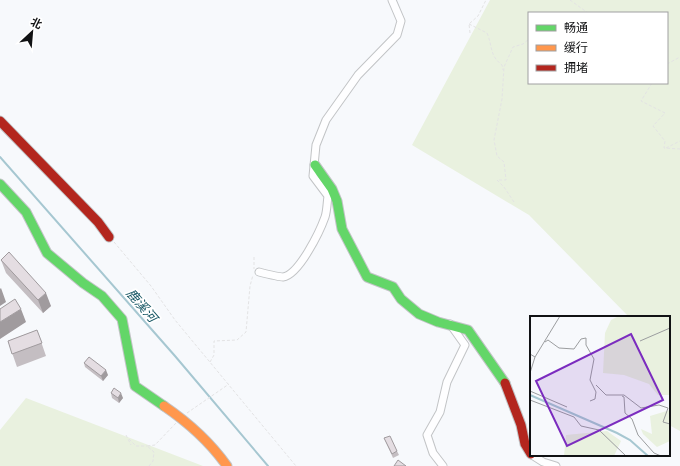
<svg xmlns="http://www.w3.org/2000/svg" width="680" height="466" font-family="'Work Sans','Noto Sans SC',sans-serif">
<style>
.green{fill:#e9f1df;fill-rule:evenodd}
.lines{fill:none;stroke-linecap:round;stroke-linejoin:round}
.stream{stroke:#a6c7d1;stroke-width:2}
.street-casing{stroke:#c2c4c6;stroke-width:9}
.fast-casing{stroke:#c2c4c6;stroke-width:11}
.slow-casing{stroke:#c2c4c6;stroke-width:11}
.jam-casing{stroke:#c2c4c6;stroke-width:11}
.path{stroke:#e3e3e4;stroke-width:1;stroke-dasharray:3 2;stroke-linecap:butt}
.street{stroke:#fefeff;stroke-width:7}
.fast{stroke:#63d668;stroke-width:9}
.slow{stroke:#ff974d;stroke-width:9}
.jam{stroke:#b3261e;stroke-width:9}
.wall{fill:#c4bec2}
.shaded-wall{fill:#a09b9e}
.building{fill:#e4dde2;stroke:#a09b9e}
.labels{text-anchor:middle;stroke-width:3.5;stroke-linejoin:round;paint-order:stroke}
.water-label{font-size:13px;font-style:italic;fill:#125361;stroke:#fff}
.inset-river{fill:none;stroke:#a6c7d1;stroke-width:2}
.inset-road{fill:none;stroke:#9b9d9f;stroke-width:1}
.view{fill:#7b2cbf;fill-opacity:0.15;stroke:#7b2cbf;stroke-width:2}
.inset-edge{fill:none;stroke:#111214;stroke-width:2}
</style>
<rect width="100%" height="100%" fill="#f7f9fc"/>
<path class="green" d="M 490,0 L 680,0 L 680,431 L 669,425 L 669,317 L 629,317 L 529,215 L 412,145 ZM 529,13 L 667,13 L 667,83 L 529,83 Z
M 26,398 L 203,466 L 0,466 L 0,430 Z"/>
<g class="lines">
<path class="stream" d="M 0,157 L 175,356 L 268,466"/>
<defs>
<path id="street" d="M 259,272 C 263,273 280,277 283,277 C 299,275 320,231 325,217 C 327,211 327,203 328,196 L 313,176 L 316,145 L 326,120 L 358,75 L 397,35 L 401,21 L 392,0
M 532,455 L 543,462 L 556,466
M 443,466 L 433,453 L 427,435 L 440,412 L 447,382 L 465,345 L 450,324"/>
<path id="fast" d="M 315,165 L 332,189 L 337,201 L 342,229 L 367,277 L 393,287 L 401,299 L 419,314 L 438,322 L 468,330 L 505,383
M 0,184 L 26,212 L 47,253 L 83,283 L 102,296 L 122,319 L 135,386 L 164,406"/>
<path id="slow" d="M 164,406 C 189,423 210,442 227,466"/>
<path id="jam" d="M 0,121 L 98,222 L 109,237
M 505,383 L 521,425 L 525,444 L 531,454"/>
</defs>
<use href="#street" class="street-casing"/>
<use href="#fast" class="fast-casing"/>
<use href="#slow" class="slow-casing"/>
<use href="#jam" class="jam-casing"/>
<path class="path" d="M 570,0 L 588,13
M 469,24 L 487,33 C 493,47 489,55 502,65 L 503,70
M 470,33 L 469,24 L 478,16 L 486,0
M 667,64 L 680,57
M 652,83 L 641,101 L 665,113 L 653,126 L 665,141 L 664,148 L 680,149
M 666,148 L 680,141
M 514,202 L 504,187 L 497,180 L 506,180 L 504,162 L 497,156 L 494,140 L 502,99 L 504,67 L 513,47 L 523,44 L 529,39
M 114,242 L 151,286 L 175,320 L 296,466
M 254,257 L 254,269
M 210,362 L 214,355 L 214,341 L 237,340 L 246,332 L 250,286 L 253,275
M 187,413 L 229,384
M 126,435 L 131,445
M 129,439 L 136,446 L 147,446
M 149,466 L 153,461 L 154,452 L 147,446 L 155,445 L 176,423"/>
<use href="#street" class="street"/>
<use href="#fast" class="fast"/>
<use href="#slow" class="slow"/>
<use href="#jam" class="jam"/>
</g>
<path class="wall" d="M 1,260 L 51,306 L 43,313 L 6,273 Z
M 37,330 L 46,356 L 17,367 L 8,341 Z
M 84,363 L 108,375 L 103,381 L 85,367 Z
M 111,393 L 123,398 L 119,403 L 112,398 Z
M 384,438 L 397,451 L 399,455 L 393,458 Z"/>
<path class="shaded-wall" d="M 1,288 L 6,302 L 0,306 L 0,289 Z
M 46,293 L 51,306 L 43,313 L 38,300 Z
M 21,309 L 26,322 L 0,339 L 0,322 Z
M 106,370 L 108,375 L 103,381 L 101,376 Z
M 121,393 L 123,398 L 119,403 L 118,398 Z"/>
<path class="building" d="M 9,252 L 46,293 L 38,300 L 1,260 Z
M 15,299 L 21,309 L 0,322 L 0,309 Z
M 37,330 L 42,343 L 12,354 L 8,341 Z
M 89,357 L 106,370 L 101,376 L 84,363 Z
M 114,388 L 121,393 L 118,398 L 111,393 Z
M 390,436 L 397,451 L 392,454 L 384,438 Z
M 398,460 L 406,466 L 394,466 Z"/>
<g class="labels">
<g class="water-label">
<text transform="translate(142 305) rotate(49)" y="5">鹿溪河</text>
</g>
</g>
<g transform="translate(530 316)">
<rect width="140" height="140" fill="#f7f9fc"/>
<path d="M 89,0 L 140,0 L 140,79 L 128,79 L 119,68 L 94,59 L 73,57 L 75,17 L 81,4 ZM 140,94 L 140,125 L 127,131 L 113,118 L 111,113 L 122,118 L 120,100 ZM 77,115 L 91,125 L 84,140 L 34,140 L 36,119 Z" fill="#e9f1df"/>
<path class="inset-river" d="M 0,79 L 87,117 L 100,124 L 118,140"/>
<path class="inset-road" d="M 110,25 L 140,12M 15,26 L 18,24 L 29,32 L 44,33 L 51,23 L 56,22 L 56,29 L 64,43 L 60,64 L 66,76 L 65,83 L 60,85M 0,38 L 5,41 L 30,0M 0,57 L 5,41M 66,69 L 76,79 L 94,79 L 111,92 L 129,89 L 138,92 L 133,106 L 140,108M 0,75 L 37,91M 92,80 L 94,81 L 95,97 L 102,103 L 108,119 L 124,137 L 131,140M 0,84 L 44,101 L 51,110 L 69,114 L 96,140"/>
<path class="view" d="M 101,18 L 133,84 L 37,130 L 6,65 Z"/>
<rect width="140" height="140" class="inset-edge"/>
</g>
<rect x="528" y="12" width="140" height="72" fill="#ffffff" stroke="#a0a0a1"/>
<rect x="536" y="25" width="20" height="6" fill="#63d668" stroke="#a0a0a1"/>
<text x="564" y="32" font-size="12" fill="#111214">畅通</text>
<rect x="536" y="45" width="20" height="6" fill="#ff974d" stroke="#a0a0a1"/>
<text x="564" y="52" font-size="12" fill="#111214">缓行</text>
<rect x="536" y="65" width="20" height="6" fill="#b3261e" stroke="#a0a0a1"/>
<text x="564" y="72" font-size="12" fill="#111214">拥堵</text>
<g transform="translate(32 32) rotate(26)" stroke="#ffffff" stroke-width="3" paint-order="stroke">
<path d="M0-3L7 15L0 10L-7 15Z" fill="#111214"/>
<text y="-6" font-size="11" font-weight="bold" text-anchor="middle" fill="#111214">北</text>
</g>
</svg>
